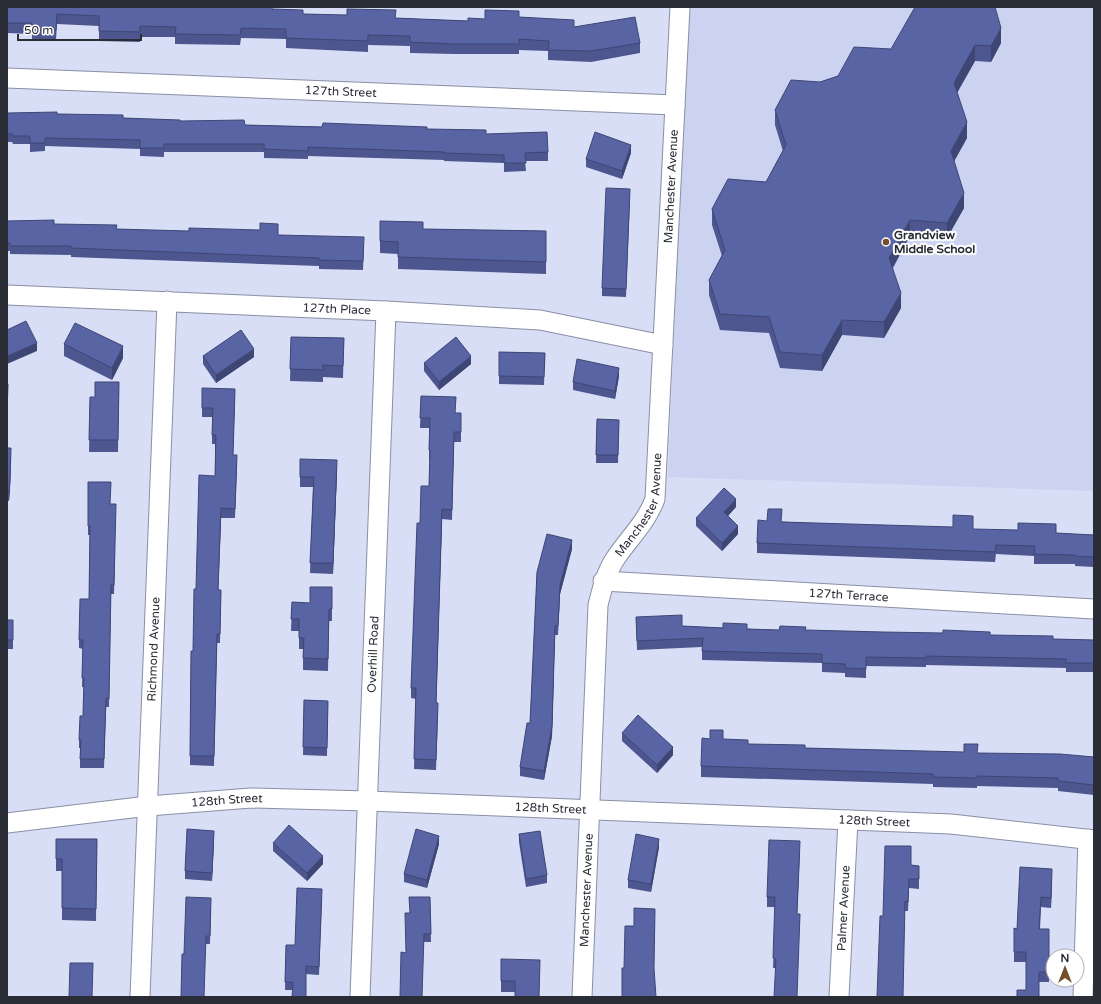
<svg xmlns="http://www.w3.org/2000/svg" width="1101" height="1004" font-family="'Varela Round',sans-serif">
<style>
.built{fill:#cbd3f1}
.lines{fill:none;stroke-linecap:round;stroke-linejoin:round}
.street-casing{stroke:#898fa5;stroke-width:21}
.street{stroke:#fff;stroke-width:19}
.wall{fill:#4d568e}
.shaded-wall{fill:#3e4674}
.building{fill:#5964a5;stroke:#3e4674}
.poi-dot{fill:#754f2c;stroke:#fff;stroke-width:1.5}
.labels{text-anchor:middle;stroke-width:4;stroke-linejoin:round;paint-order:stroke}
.street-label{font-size:12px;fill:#2a2d36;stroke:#fff}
.poi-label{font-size:12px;font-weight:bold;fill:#2a2d36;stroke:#fff;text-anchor:start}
</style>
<rect width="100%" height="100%" fill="#d8def6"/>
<path class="built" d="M 688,7 L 1094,7 L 1094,491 L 668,477 Z"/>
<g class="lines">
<defs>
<g id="street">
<path id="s1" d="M 7,78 L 675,105"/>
<path id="s2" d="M 7,295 L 386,311 L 540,320 L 663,345"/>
<path id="s3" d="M 603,581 L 1094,609"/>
<path id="s4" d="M 7,823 L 148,806 L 251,798 L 368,801 L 951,824 L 1094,840"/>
<path id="s5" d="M 140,997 L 167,301"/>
<path id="s6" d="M 360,997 L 386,311"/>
<path id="s7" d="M 582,997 L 598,605 C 602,589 606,573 615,559 C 629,538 646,523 655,499 L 680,7"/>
<path id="s8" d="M 839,997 L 848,820"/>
<path d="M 1083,997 L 1088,839"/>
</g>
</defs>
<use href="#street" class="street-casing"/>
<use href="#street" class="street"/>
</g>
<path class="wall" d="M 7,7 L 272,9 L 303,14 L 396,18 L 468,21 L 485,19 L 519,17 L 574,27 L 640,43 L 640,53 L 591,62 L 548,60 L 548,51 L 519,50 L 519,54 L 454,54 L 410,53 L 410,46 L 368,45 L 368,52 L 286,48 L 286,39 L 241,38 L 240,45 L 175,44 L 175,37 L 140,37 L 140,42 L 99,41 L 99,26 L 57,24 L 56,40 L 32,39 L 32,34 L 7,33 Z
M 1001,43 L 991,62 L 975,61 L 957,93 L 967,138 L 954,161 L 964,208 L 947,238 L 910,236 L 893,268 L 901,308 L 884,338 L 842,335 L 822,371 L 780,368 L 769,333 L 720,330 L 709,295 L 709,280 L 722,256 L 712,225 L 712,209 L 766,182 L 783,151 L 775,125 L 775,110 L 820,82 L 838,76 L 891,49 Z
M 7,113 L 57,114 L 245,125 L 427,129 L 486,134 L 548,152 L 548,161 L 525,161 L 526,171 L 504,172 L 504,163 L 444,161 L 444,160 L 308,156 L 308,159 L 264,158 L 264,152 L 164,152 L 164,157 L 140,156 L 140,149 L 45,146 L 45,151 L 30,152 L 30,144 L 13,144 L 12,142 L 7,142 Z
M 631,153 L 622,179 L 586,167 L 586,159 Z
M 630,197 L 626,297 L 602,296 L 602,288 Z
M 7,221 L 116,229 L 278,235 L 364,246 L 363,270 L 319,269 L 319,266 L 71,257 L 71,255 L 10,254 L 10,251 L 7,251 Z
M 380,221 L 423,229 L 546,231 L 546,274 L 398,269 L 398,254 L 380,253 Z
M 291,337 L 344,338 L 343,378 L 323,377 L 323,382 L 290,381 Z
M 64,344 L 123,358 L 112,380 L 64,356 Z
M 499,352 L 545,353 L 544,385 L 499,384 Z
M 203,356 L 254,357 L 216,383 L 203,364 Z
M 424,363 L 471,364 L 439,390 L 424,371 Z
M 619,376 L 615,399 L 573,390 L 573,382 Z
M 119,382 L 118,452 L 89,452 L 90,397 L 95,397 Z
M 421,396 L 456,413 L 461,413 L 461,442 L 454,442 L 452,520 L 442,519 L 436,703 L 438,713 L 436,770 L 414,769 L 416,699 L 411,698 L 411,688 L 420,523 L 429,486 L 430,460 L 429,460 L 429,428 L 420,428 Z
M 235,399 L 233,455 L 237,465 L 235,518 L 221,518 L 218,590 L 221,590 L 220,643 L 217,643 L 214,766 L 190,765 L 191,651 L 193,651 L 196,589 L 215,476 L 215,444 L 212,444 L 212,417 L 202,417 L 202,408 Z
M 597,419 L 619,420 L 618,463 L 596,463 Z
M 7,448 L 11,457 L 10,489 L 9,501 L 7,501 Z
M 300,459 L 337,470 L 333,574 L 310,573 L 313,487 L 300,487 Z
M 88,482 L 110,504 L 115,556 L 114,594 L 111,594 L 109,707 L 106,707 L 104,768 L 80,768 L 80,748 L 79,748 L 79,740 L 83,716 L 84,687 L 82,687 L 83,649 L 79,648 L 79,640 L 89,599 L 90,535 L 88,535 Z
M 736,507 L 728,516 L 738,534 L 722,551 L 696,526 L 696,518 Z
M 767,521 L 1094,535 L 1094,567 L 1075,566 L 1075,564 L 1034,564 L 1034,556 L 996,554 L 995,562 L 757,553 L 757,543 Z
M 572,549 L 560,594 L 558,635 L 555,635 L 552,736 L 544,780 L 520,776 L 520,767 L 530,723 L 537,572 Z
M 332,587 L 332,621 L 329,621 L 328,671 L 303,670 L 303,649 L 299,649 L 299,631 L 291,631 L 292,602 L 310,603 Z
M 636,617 L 682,626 L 779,630 L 990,635 L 1053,639 L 1094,640 L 1094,672 L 1066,672 L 1066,668 L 926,665 L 926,667 L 866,666 L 866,678 L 845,677 L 845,673 L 822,672 L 822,663 L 702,660 L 702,647 L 637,650 Z
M 7,620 L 13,620 L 13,649 L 7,649 Z
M 304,700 L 328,701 L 327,756 L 303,755 Z
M 622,733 L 673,755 L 657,773 L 622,741 Z
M 723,739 L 748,744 L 805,748 L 1094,757 L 1094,795 L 1058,791 L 1058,788 L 977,786 L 977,788 L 933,787 L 933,784 L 701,777 L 701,766 Z
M 519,834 L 547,875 L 547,883 L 526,887 L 519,842 Z
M 56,839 L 97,839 L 96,921 L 62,920 L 62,871 L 56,871 Z
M 214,839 L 212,881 L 185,879 L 185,871 Z
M 273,843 L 323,864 L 307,881 L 273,851 Z
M 439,844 L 427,888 L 404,882 L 404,874 Z
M 659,847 L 651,892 L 628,888 L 628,880 Z
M 800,851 L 797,914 L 800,923 L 775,968 L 773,968 L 775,907 L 767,907 L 767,897 Z
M 911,865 L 919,866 L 919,889 L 909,888 L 908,911 L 905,911 L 883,916 Z
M 1052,879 L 1051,908 L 1041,907 L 1040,929 L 1049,929 L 1049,982 L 1039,982 L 1026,990 L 1026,962 L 1014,962 L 1014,928 L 1017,929 Z
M 322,897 L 319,975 L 306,974 L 292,990 L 285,990 L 286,945 L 295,945 Z
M 430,897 L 431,942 L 424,942 L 406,953 L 409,913 Z
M 211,906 L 210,944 L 206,944 L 184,954 Z
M 501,959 L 540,997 L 515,992 L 501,992 Z"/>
<path class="shaded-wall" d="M 1001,28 L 1001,43 L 991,62 L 991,46 Z
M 975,45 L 975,61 L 954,98 L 954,83 Z
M 967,122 L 967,138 L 951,167 L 951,151 Z
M 631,145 L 631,153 L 622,179 L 622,171 Z
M 964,193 L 964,208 L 947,238 L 947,223 Z
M 910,220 L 910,236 L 889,273 L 889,258 Z
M 901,293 L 901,308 L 884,338 L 884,322 Z
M 842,320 L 842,335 L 822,371 L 822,355 Z
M 37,343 L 37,351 L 7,364 L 7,356 Z
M 123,346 L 123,358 L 112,380 L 112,368 Z
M 254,349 L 254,357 L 216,383 L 216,375 Z
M 471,356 L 471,364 L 439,390 L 439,382 Z
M 619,368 L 619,376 L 615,399 L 615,391 Z
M 11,448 L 10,489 L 9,501 L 9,492 Z
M 337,460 L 337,470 L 333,574 L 333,563 Z
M 736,499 L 736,507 L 724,520 L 724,512 Z
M 221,508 L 221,518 L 218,599 L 218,590 Z
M 442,509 L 442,519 L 436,713 L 436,703 Z
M 738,526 L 738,534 L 722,551 L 722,543 Z
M 572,540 L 572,549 L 560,594 L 558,635 L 560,585 Z
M 555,626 L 552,736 L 544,780 L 544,771 Z
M 673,747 L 673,755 L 657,773 L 657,765 Z
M 214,831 L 214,839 L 212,881 L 212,873 Z
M 439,836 L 439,844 L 427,888 L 427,880 Z
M 659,839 L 659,847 L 651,892 L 651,884 Z
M 323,856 L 323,864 L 307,881 L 307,873 Z
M 1052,869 L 1052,879 L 1051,908 L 1051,898 Z"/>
<path class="building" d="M 7,7 L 272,7 L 272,9 L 303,10 L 303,14 L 347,15 L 347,9 L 396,10 L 395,18 L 468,21 L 468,18 L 485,19 L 485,10 L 519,11 L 519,17 L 574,20 L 574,27 L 635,17 L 640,43 L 591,51 L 548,50 L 549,41 L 519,39 L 519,44 L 454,44 L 410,42 L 410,36 L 368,35 L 368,41 L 286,38 L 286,29 L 241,28 L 240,35 L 175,34 L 176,27 L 140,26 L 140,32 L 99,31 L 99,16 L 57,14 L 56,30 L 32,29 L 32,23 L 7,23 Z
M 915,7 L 995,7 L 1001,28 L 991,46 L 975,45 L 954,83 L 967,122 L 951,151 L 964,193 L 947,223 L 910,220 L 889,258 L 901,293 L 884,322 L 842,320 L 822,355 L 780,352 L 769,317 L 720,314 L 709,280 L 725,250 L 712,209 L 728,179 L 766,182 L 786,145 L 775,110 L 791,80 L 820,82 L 838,76 L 854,47 L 891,49 Z
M 57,112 L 57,114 L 123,115 L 123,118 L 180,120 L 180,121 L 244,120 L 245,125 L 322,127 L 323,123 L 427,127 L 427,129 L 486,130 L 486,134 L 547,132 L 548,152 L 525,153 L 526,163 L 504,163 L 504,155 L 444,153 L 444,152 L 308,147 L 308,151 L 264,149 L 264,144 L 164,144 L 164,148 L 140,148 L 140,140 L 45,138 L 45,143 L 30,143 L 30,136 L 13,136 L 12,134 L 7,134 L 7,113 Z
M 595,132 L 631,145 L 622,171 L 586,159 Z
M 606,188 L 630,189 L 626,289 L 602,288 Z
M 54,220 L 54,224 L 117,225 L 116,229 L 189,231 L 189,228 L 260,230 L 260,223 L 278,224 L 278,235 L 364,237 L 363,261 L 319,260 L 319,258 L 71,248 L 71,246 L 10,246 L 10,243 L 7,243 L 7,221 Z
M 380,221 L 423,222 L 423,229 L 546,231 L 546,262 L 398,257 L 398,242 L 380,241 Z
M 26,321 L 37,343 L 7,356 L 7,330 Z
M 75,323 L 123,346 L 112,368 L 64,344 Z
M 241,330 L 254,349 L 216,375 L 203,356 Z
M 291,337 L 344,338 L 343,366 L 323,365 L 323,370 L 290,369 Z
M 456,337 L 471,356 L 439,382 L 424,363 Z
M 499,352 L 545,353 L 544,377 L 499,376 Z
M 577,359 L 619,368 L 615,391 L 573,382 Z
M 95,382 L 119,382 L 118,440 L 89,440 L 90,397 L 95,397 Z
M 7,384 L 8,384 L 7,413 Z
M 202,388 L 235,389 L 233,455 L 237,455 L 235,509 L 221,508 L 218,590 L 221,590 L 220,634 L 217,634 L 214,756 L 190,756 L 191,651 L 193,651 L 194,589 L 196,589 L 199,475 L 215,476 L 216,435 L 212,435 L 213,408 L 202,408 Z
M 421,396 L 456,397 L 455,413 L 461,413 L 461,432 L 454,432 L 452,510 L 442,509 L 436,703 L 438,703 L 436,760 L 414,759 L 416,688 L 411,688 L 417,523 L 420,523 L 421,486 L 429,486 L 430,450 L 429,450 L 430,418 L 420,418 Z
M 597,419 L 619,420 L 618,455 L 596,455 Z
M 7,448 L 11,448 L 10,480 L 9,492 L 7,492 Z
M 300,459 L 337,460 L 333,563 L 310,563 L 314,477 L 300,477 Z
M 88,482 L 111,482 L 110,504 L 116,504 L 114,585 L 111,585 L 109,699 L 106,698 L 104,759 L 80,759 L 81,740 L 79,740 L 80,716 L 83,716 L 84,678 L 82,678 L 83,640 L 79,640 L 80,599 L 89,599 L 90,526 L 88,526 Z
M 724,488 L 736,499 L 724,512 L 738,526 L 722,543 L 696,518 Z
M 768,509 L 782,509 L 781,522 L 953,527 L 953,515 L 973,516 L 973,529 L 1018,530 L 1018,523 L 1056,524 L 1056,533 L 1094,535 L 1094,557 L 1075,556 L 1075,555 L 1034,554 L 1035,546 L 996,545 L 995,552 L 757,543 L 758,520 L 767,521 Z
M 547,534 L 572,540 L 560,585 L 558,626 L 555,626 L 552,726 L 544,771 L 520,767 L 527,723 L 530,723 L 537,572 Z
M 310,587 L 332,587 L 332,609 L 329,609 L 328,659 L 303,658 L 304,638 L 299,638 L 299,619 L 291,619 L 292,602 L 310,603 Z
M 682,615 L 682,626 L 723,628 L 723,623 L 747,624 L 747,629 L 779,630 L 780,626 L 806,627 L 805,630 L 883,632 L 943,633 L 943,630 L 990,632 L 990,635 L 1053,636 L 1053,639 L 1094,640 L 1094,663 L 1066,663 L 1066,659 L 926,656 L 926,658 L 866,657 L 866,669 L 845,668 L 845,664 L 822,663 L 822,654 L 702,651 L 703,638 L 637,641 L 636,617 Z
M 7,620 L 13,620 L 13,640 L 7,640 Z
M 304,700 L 328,701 L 327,748 L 303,747 Z
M 638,715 L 673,747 L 657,765 L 622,733 Z
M 710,730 L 723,730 L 723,739 L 748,740 L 748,744 L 805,745 L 805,748 L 964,752 L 964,744 L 978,744 L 977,753 L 1060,754 L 1094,757 L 1094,785 L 1058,781 L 1058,778 L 977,776 L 977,778 L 933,777 L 933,774 L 701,766 L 702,738 L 710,739 Z
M 289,825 L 323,856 L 307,873 L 273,843 Z
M 187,829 L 214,831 L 212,873 L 185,871 Z
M 416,829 L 439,836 L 427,880 L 404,874 Z
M 540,831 L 547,875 L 526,879 L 519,834 Z
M 636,834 L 659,839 L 651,884 L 628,880 Z
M 56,839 L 97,839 L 96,909 L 62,908 L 62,859 L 56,859 Z
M 769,840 L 800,841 L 797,914 L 800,914 L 797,997 L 774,997 L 776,959 L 773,958 L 775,897 L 767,897 Z
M 885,846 L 911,846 L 911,865 L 919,866 L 919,879 L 909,879 L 908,902 L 905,901 L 903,997 L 877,997 L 880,916 L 883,916 Z
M 1020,867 L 1052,869 L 1051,898 L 1041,897 L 1039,929 L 1049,929 L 1049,972 L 1039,972 L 1039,997 L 1017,997 L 1017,990 L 1026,990 L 1026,952 L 1014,952 L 1014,928 L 1017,929 Z
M 297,888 L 322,889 L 319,967 L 306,966 L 306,997 L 292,997 L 293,982 L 285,982 L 286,945 L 295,945 Z
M 186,897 L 211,898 L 210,936 L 206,936 L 204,997 L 181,997 L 182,954 L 184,954 Z
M 409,897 L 430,897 L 431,934 L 424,934 L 422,997 L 400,997 L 401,952 L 406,953 L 405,913 L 410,913 Z
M 634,908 L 655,909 L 654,968 L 656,997 L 622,997 L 622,968 L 624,968 L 625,926 L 634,926 Z
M 501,959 L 540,960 L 539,997 L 515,997 L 515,981 L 501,981 Z
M 70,963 L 93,963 L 92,997 L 69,997 Z"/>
<circle class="poi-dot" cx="886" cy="242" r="4"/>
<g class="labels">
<g class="street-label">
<text dy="4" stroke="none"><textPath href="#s1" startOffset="334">127th Street</textPath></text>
<text dy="4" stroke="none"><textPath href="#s7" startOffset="827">Manchester Avenue</textPath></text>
<text dy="4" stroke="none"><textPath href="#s2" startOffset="330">127th Place</textPath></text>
<text dy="4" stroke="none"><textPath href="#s7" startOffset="503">Manchester Avenue</textPath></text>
<text dy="4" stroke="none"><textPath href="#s3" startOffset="246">127th Terrace</textPath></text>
<text dy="4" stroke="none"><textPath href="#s5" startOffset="348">Richmond Avenue</textPath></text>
<text dy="4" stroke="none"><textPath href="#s6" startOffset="343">Overhill Road</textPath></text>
<text dy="4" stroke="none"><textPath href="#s4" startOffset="221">128th Street</textPath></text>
<text dy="4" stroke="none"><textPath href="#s4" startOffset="545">128th Street</textPath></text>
<text dy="4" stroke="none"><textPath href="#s4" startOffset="869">128th Street</textPath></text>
<text dy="4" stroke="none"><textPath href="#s7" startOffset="107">Manchester Avenue</textPath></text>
<text dy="4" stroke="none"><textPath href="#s8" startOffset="89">Palmer Avenue</textPath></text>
</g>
<g class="poi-label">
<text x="894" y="239">Grandview<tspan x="894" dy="14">Middle School</tspan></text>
</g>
</g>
<rect width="1101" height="1004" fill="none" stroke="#2a2d36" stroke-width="16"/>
<g transform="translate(1065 968)"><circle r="19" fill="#ffffff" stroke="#aaabaf"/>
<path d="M0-3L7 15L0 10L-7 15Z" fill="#754f2c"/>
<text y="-6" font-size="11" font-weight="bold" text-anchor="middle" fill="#2a2d36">N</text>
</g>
<path d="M18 34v6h123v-6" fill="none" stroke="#2a2d36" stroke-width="2"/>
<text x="24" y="34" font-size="12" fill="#2a2d36" stroke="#ffffff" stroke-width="3" paint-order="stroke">50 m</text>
</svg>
